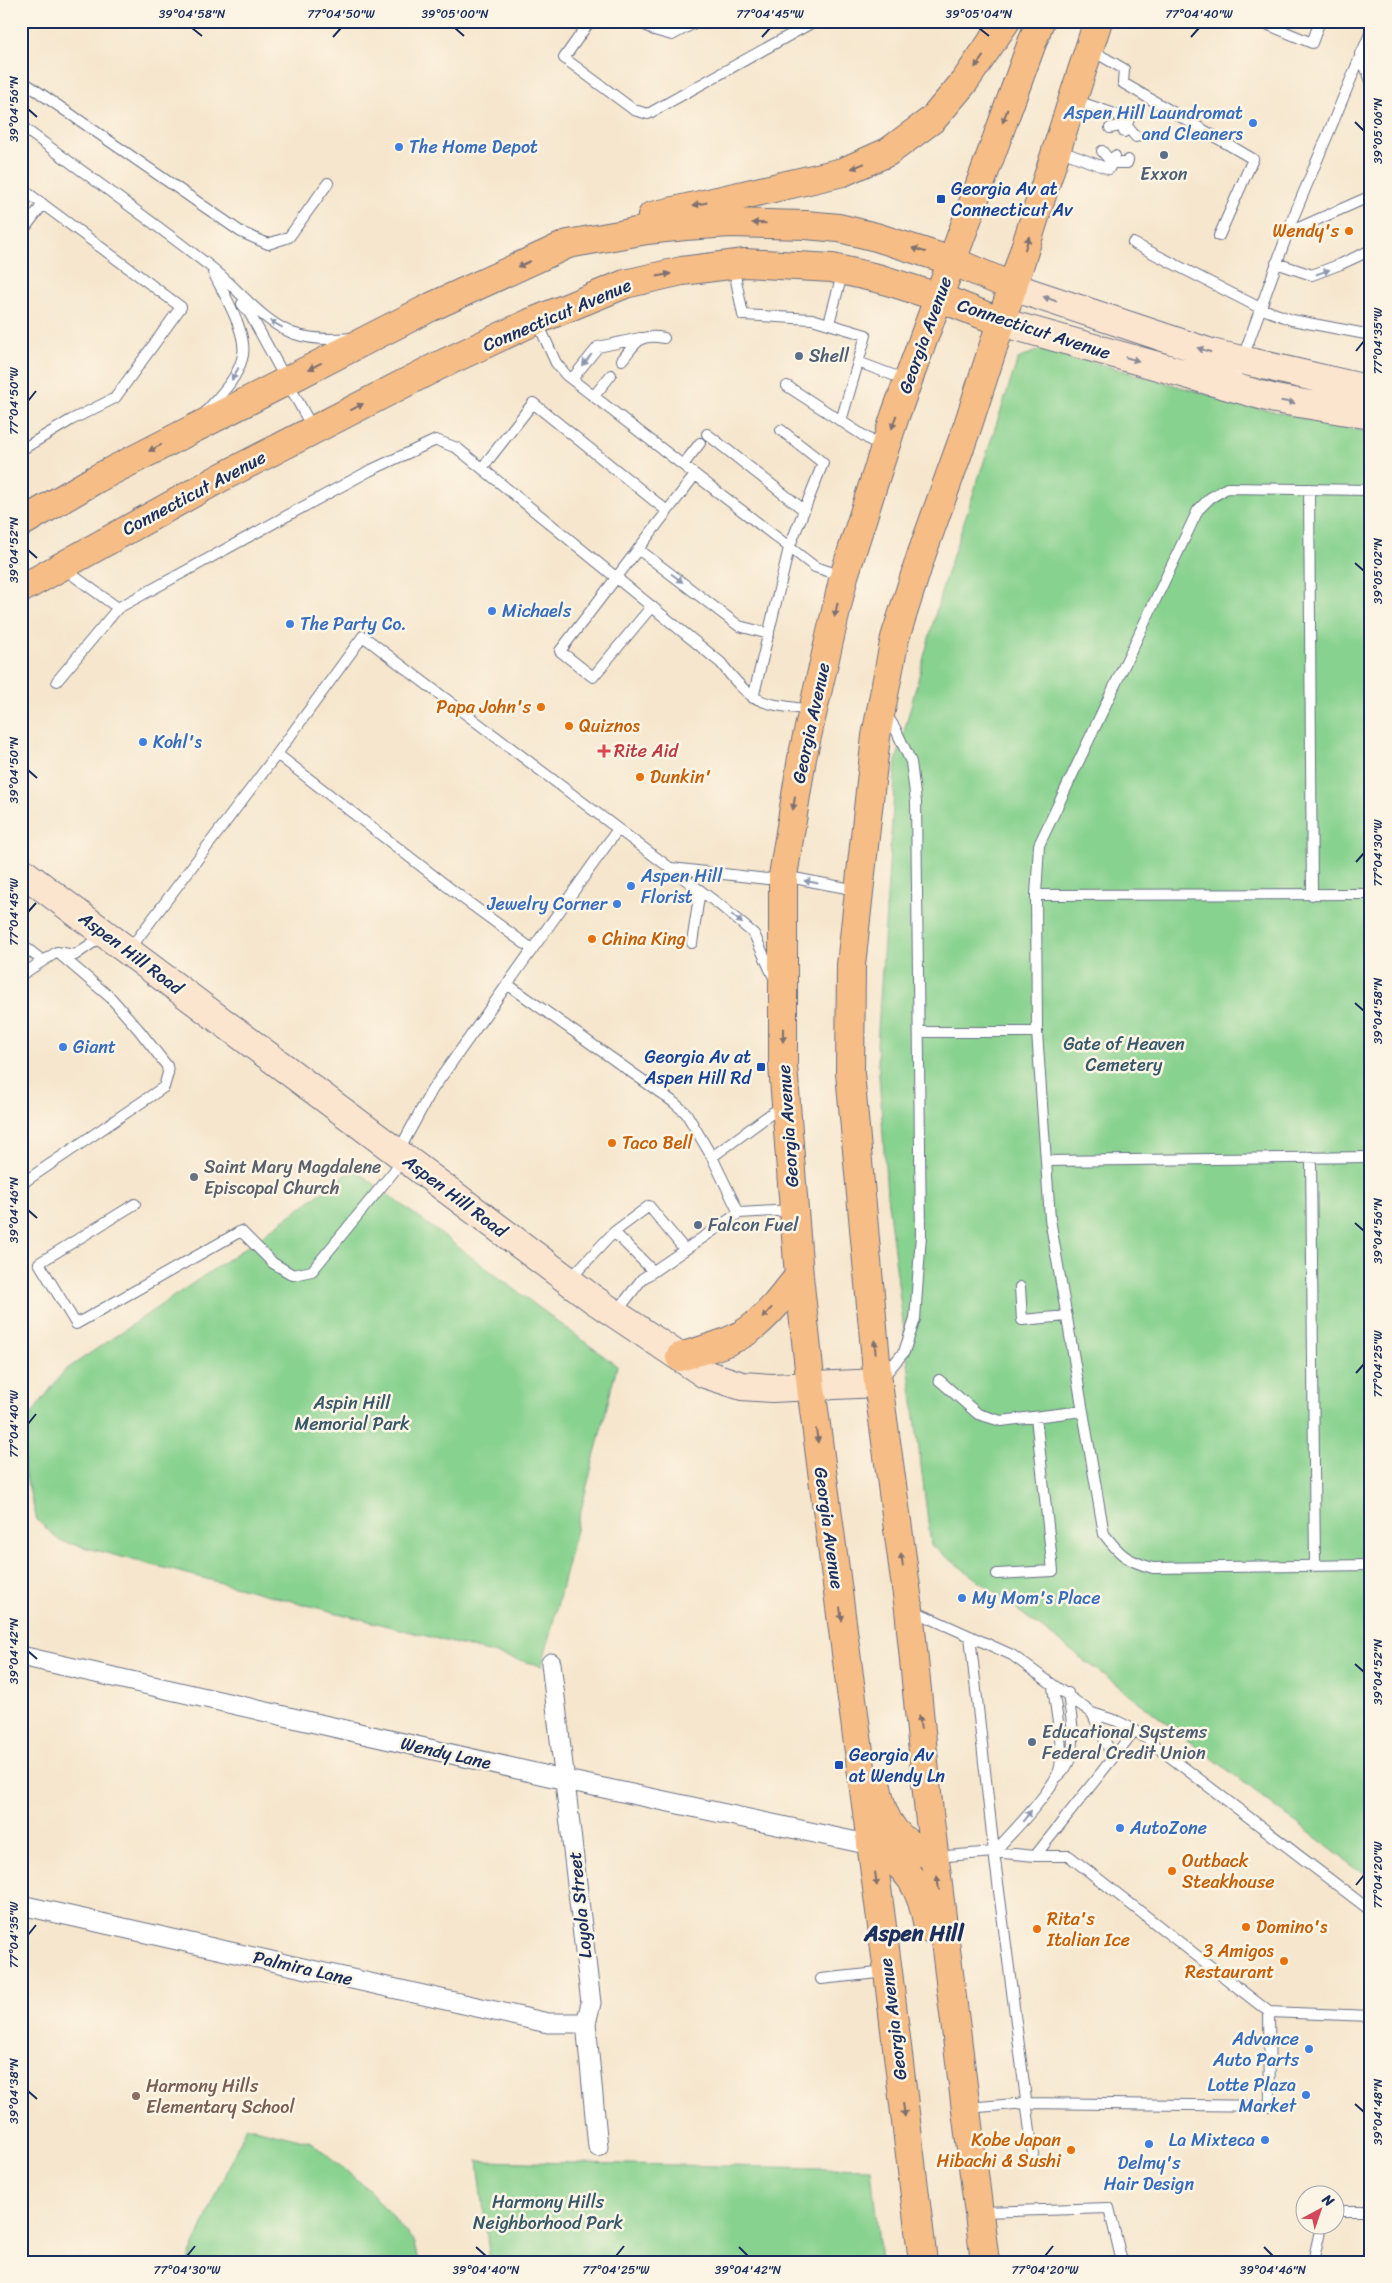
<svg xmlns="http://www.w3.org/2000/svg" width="1392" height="2283" font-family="Sriracha,sans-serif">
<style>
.green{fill:#88d28f;stroke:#528076}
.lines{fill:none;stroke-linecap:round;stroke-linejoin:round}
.lane-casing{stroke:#686f85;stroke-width:12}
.street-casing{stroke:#686f85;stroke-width:21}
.secondary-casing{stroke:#686f85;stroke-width:30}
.primary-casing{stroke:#686f85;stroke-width:30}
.lane{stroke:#fff;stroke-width:10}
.street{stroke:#fff;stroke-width:19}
.secondary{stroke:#fbe5cf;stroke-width:28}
.primary{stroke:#f6be86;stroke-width:28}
.oneway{fill:#7e6f70}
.oneway2{fill:#8d97ae}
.oneway3{fill:#8b8a96}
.ticks{fill:none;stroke:#1b2f5e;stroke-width:2}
.shop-dot{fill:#3f7fe0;stroke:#fcf5e5;stroke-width:2}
.service-dot{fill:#5c6f8a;stroke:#fcf5e5;stroke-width:2}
.transit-dot{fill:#1a4fb4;stroke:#fcf5e5;stroke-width:2}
.food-dot{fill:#e8710a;stroke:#fcf5e5;stroke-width:2}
.health-dot{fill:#e0444e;stroke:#fcf5e5;stroke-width:2}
.worship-dot{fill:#6b7280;stroke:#fcf5e5;stroke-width:2}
.education-dot{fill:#8d6e63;stroke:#fcf5e5;stroke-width:2}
.labels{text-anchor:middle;stroke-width:5;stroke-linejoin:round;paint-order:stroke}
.shop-label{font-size:18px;fill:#366cbe;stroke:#fcf5e5;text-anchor:start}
.service-label{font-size:18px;fill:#4e5e75;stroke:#fcf5e5;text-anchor:start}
.transit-label{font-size:18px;fill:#164399;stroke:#fcf5e5;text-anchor:start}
.food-label{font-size:18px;fill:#c56008;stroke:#fcf5e5;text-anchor:start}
.street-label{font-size:18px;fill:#1b2f5e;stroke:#fcf5e5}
.health-label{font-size:18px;fill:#be3a42;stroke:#fcf5e5;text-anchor:start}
.park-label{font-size:18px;fill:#36586a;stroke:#fcf5e5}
.worship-label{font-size:18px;fill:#5b616d;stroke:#fcf5e5;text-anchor:start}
.education-label{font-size:18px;fill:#785e54;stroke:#fcf5e5;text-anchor:start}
.district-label{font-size:22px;font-weight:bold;fill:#1b2f5e;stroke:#fcf5e5}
.neatline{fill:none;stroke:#1b2f5e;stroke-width:2}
.ticks-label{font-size:12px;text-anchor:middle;fill:#1b2f5e}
</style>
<rect width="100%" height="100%" fill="#fcf5e5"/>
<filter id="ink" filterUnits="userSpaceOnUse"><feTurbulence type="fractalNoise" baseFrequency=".02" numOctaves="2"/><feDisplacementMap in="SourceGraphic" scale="10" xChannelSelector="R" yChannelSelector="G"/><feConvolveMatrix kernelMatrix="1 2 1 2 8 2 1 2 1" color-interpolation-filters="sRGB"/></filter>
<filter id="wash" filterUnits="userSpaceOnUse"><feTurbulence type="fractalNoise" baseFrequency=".0096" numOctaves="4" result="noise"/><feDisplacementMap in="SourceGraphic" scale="20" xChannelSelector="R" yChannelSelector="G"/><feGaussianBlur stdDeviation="1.12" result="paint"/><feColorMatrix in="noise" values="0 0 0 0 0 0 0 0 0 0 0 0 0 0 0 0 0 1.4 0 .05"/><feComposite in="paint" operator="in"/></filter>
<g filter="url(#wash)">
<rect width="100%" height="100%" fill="#f6e6cd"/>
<path class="green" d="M 1043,348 L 1241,404 L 1371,433 L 1371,1880 L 1117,1685 L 931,1545 L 887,1195 L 877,1045 L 896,762 L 944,582 L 1018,359 Z
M 354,1169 L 617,1366 L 542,1666 L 60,1541 L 37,1520 L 24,1470 L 24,1424 L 64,1371 L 252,1243 Z
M 246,2126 L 312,2142 L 370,2191 L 415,2243 L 419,2262 L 187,2262 Z
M 478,2161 L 871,2169 L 881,2262 L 490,2262 Z"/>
</g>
<g filter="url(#ink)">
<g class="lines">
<defs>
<path id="lane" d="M 590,21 L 564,58 L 634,110 L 648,114 L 815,21
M 638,21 L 654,30 L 672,35 L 698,21
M 1259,21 L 1312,43 L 1320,21
M 1091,50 L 1124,69 L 1123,83 L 1253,159 L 1219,236
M 1360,54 L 1371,81
M 21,80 L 241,232 L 268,244 L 289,237 L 328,183
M 1074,100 L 1129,119 L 1124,132
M 21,126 C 83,172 146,217 207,264 C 237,286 257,318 292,333 C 311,340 332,340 352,338
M 1110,128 L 1126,125 L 1136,137
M 1058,150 L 1109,169 L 1115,156
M 1102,151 L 1112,163 L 1127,163 L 1128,160
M 21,188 L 181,307 L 115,398 L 71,420 L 21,450
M 21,233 L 43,204
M 1287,233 L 1371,196
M 1133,243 L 1260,308 L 1292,320 L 1371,335
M 1276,263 L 1312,275 L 1341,264 L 1371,250
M 733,265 L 743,315 L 812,319 L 866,335 L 841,421
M 242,304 L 250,314 L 313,429
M 537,321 L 556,363 L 566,375 L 815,567 L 843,576
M 829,323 L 843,271
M 622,360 C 637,342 639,333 664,338
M 858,362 L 906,380
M 572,379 L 598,347 L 640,338
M 787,386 L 884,449
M 1230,386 L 1242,360 L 1293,218 L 1371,31
M 594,396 L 611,375
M 204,414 C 218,397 236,381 242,359 C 250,336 223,293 213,272
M 707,434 L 804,510
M 683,465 L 700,443
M 482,468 L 533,403 L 667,511
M 1309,489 L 1312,895
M 1371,490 L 1227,488 L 1210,498 L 1198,510 L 1039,845 L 1036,895 L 1037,1032 L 1050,1219 L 1104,1534 C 1120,1555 1127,1561 1153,1568 L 1371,1565
M 638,549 L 739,626 L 769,634
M 63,568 L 118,608
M 652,606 L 593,677 L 560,651 L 695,475
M 57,681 L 118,608 L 369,471 L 436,440 L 457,448 L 721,663 C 754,706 760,703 812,710
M 753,698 L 789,548 L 823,463 L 781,430
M 277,754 L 461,897 L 532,949
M 618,829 L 721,906 L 754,934 L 774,978
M 671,868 L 767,879 L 783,876 L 857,890
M 1036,895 L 1371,894
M 692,943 L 700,890
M 21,944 L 43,961
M 129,950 L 277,754 L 363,636 L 393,659 L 618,829 L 432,1090 L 398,1152
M 21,975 L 57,952 L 75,955 L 104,935
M 507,984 L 672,1101 L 686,1113 L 712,1157
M 919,1032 L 1037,1032
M 783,1105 L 712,1157 L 739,1213 L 794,1210
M 1311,1157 L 1315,1566
M 1046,1161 L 1371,1157
M 21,1184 L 164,1087 L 168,1073 L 167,1066 L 139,1030 L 111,998 L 57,952
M 135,1204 L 39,1263 L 76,1324 L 241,1231 L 273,1263 L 293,1275 L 312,1271 L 404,1159
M 614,1232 L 649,1206 L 685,1250
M 569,1280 L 614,1232 L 653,1271
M 1020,1287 L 1022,1320 L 1067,1316
M 615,1314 L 642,1279 L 739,1213
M 882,1378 L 904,1352 L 915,1319 L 921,1235 L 916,802 L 911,762 L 896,730 L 886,714
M 939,1380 L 978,1414 L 1001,1421 L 1083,1411
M 997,1574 L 1053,1571 L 1036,1417
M 912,1610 L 1012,1655 L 1092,1713 L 1117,1721 L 1135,1730 L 1371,1911
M 970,1636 L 994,1852 L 1033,2154
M 1092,1713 L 1113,1758
M 1057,1777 C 1082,1757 1071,1721 1068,1693
M 994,1852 C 1010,1835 1056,1788 1060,1767 C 1064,1747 1055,1708 1053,1686
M 1035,1856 L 1135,1730
M 935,1857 L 994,1852 L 1035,1856 L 1069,1856 L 1269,2012 L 1270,2106 L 1026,2103 L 967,2108
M 821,1979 L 887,1972
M 1269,2012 L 1371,2016
M 1334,2211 L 1371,2211
M 981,2212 L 1109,2208 L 1122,2262
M 1313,2262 L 1321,2226"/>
<path id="street" d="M 21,1656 L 566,1780 L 871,1845
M 551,1663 L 591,2003 L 586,2023 L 598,2147
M 21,1905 L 548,2023 L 586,2023"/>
<path id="secondary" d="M 1013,287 L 1211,353 L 1371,390
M 1001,322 L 1275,399 L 1371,415
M 21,871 L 593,1299 L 705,1374 L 742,1386 L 772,1388 L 878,1383"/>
<path id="primary" d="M 652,216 L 843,172 L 888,152 L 933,119 L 965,81 L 1006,21
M 21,523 L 96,479 L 374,336 L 431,307 L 568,244 L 647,230 L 685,226 L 730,223 L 806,225 L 839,228 L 876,237 L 952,261 L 1013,287
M 21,589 L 222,477 L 438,366 L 530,323 L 625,284 L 682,271 L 745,263 L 832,268 L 881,279 L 938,297 L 1001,322
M 680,1357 C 702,1350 729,1344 749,1330 C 768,1316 784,1295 799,1276
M 877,1787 C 883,1825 899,1843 934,1857
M 871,1845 C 908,1865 922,1888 928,1928
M 923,2262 L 888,1972 L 811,1387 L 799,1276 L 783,1065 L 783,876 L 802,758 L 844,576 L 895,416 L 1040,21
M 985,2262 L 929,1813 L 909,1609 L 878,1383 L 850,1073 L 851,965 L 876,736 L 895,638 L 922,553 L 968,425 L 1098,21"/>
</defs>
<use href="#lane" class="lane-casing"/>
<use href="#street" class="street-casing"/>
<use href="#secondary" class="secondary-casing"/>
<use href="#primary" class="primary-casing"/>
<use href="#lane" class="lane"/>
<use href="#street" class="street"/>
<use href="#secondary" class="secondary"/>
<use href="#primary" class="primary"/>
</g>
<defs><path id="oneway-solid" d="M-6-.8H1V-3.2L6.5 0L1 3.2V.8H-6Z" transform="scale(1.25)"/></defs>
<g class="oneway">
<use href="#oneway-solid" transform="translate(979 62) rotate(126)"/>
<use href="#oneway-solid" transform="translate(1005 116) rotate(110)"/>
<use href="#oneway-solid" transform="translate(858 166) rotate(158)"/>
<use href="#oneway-solid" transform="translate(700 204) rotate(168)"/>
<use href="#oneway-solid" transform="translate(759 223) rotate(-178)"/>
<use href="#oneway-solid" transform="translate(1027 243) rotate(-72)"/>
<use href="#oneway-solid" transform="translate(919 250) rotate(-163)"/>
<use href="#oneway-solid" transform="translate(524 264) rotate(156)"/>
<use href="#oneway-solid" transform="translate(664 275) rotate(-11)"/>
<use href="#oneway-solid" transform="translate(315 366) rotate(153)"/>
<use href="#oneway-solid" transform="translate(357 407) rotate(-27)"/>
<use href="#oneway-solid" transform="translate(894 422) rotate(108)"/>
<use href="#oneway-solid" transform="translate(155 448) rotate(152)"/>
<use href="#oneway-solid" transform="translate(836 610) rotate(103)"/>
<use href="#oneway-solid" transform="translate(794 803) rotate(99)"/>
<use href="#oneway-solid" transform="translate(783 1035) rotate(90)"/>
<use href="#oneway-solid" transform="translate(767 1313) rotate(132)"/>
<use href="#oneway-solid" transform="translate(875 1347) rotate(-95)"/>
<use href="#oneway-solid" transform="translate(817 1436) rotate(82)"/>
<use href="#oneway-solid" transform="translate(902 1560) rotate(-98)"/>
<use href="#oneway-solid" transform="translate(841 1614) rotate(82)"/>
<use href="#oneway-solid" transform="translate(920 1722) rotate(-96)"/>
<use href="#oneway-solid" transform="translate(876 1879) rotate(83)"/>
<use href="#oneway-solid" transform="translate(938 1883) rotate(-98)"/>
<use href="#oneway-solid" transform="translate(904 2110) rotate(83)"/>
</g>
<g class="oneway2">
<use href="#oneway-solid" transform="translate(1323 272) rotate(-19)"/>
<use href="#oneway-solid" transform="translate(276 324) rotate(-152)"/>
<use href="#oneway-solid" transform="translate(587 360) rotate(129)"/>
<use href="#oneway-solid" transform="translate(235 374) rotate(119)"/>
<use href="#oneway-solid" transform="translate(677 578) rotate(37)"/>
<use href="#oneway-solid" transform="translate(811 882) rotate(-169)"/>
<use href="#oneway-solid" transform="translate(737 919) rotate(40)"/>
<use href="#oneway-solid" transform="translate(1027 1816) rotate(-52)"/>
</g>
<g class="oneway3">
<use href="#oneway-solid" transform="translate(1050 299) rotate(-161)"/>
<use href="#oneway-solid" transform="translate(1204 350) rotate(-162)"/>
<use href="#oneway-solid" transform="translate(1132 359) rotate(16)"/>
<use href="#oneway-solid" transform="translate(1288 402) rotate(10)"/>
</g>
</g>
<path class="ticks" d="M 192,28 L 202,36M 455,28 L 464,36M 979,28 L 989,36M 333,37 L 341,28M 762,37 L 770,28M 1191,37 L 1199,28M 28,109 L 37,117M 1355,122 L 1364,131M 1356,351 L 1364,341M 28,401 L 36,391M 28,550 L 37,558M 1355,563 L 1364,571M 28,770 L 37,778M 1356,862 L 1364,853M 28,912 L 36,903M 1355,1003 L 1364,1011M 28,1210 L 37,1218M 1355,1223 L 1364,1231M 1356,1373 L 1364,1364M 28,1424 L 36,1414M 28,1651 L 37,1659M 1355,1664 L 1364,1672M 1356,1885 L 1364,1875M 28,1935 L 36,1925M 28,2091 L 37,2099M 1355,2104 L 1364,2112M 476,2247 L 486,2256M 739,2247 L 748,2256M 1264,2247 L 1273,2256M 187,2256 L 195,2246M 616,2256 L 624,2246M 1045,2256 L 1053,2246"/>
<g class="shop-dot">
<circle cx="1253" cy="123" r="5"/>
<circle cx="399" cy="147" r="5"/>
<circle cx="492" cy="611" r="5"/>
<circle cx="290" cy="624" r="5"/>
<circle cx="143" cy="742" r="5"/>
<circle cx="631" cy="886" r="5"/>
<circle cx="617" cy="904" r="5"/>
<circle cx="63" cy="1047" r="5"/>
<circle cx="962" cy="1598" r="5"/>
<circle cx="1120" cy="1828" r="5"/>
<circle cx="1309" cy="2049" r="5"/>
<circle cx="1306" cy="2095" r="5"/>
<circle cx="1265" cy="2140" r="5"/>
<circle cx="1149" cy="2144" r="5"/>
</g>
<g class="service-dot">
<circle cx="1164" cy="155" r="5"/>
<circle cx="799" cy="356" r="5"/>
<circle cx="698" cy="1225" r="5"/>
<circle cx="1032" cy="1742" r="5"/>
</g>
<g class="transit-dot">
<rect x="936" y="194" width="10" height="10" rx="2.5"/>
<rect x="756" y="1062" width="10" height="10" rx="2.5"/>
<rect x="834" y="1760" width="10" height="10" rx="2.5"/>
</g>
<g class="food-dot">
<circle cx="1349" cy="231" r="5"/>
<circle cx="541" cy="707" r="5"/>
<circle cx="569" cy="726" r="5"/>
<circle cx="640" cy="777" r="5"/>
<circle cx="592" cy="939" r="5"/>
<circle cx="612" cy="1143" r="5"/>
<circle cx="1172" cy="1871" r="5"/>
<circle cx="1246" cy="1927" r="5"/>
<circle cx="1037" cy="1929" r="5"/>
<circle cx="1284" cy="1961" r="5"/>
<circle cx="1071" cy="2150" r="5"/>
</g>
<path class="health-dot" d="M601.5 743.5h5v5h5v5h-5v5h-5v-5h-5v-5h5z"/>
<circle class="worship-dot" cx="194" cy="1177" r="5"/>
<circle class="education-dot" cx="136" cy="2096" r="5"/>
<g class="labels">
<g class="shop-label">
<text x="1243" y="119" text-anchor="end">Aspen Hill Laundromat<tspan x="1243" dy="21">and Cleaners</tspan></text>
<text x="409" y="153">The Home Depot</text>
<text x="502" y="617">Michaels</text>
<text x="300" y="630">The Party Co.</text>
<text x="153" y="748">Kohl's</text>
<text x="641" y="882">Aspen Hill<tspan x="641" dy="21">Florist</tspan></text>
<text x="607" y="910" text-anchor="end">Jewelry Corner</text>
<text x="73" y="1053">Giant</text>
<text x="972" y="1604">My Mom's Place</text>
<text x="1130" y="1834">AutoZone</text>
<text x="1299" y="2045" text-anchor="end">Advance<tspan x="1299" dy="21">Auto Parts</tspan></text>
<text x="1296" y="2091" text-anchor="end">Lotte Plaza<tspan x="1296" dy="21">Market</tspan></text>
<text x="1255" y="2146" text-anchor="end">La Mixteca</text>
<text x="1149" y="2169" text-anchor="middle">Delmy's<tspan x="1149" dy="21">Hair Design</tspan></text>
</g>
<g class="service-label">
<text x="1164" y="180" text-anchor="middle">Exxon</text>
<text x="809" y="362">Shell</text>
<text x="708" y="1231">Falcon Fuel</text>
<text x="1042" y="1738">Educational Systems<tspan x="1042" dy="21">Federal Credit Union</tspan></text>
</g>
<g class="transit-label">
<text x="951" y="195">Georgia Av at<tspan x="951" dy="21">Connecticut Av</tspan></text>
<text x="751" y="1063" text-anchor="end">Georgia Av at<tspan x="751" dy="21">Aspen Hill Rd</tspan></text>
<text x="849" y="1761">Georgia Av<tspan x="849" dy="21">at Wendy Ln</tspan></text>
</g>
<g class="food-label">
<text x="1339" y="237" text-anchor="end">Wendy's</text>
<text x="531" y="713" text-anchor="end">Papa John's</text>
<text x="579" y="732">Quiznos</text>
<text x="650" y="783">Dunkin'</text>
<text x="602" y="945">China King</text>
<text x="622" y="1149">Taco Bell</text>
<text x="1182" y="1867">Outback<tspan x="1182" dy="21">Steakhouse</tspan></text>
<text x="1047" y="1925">Rita's<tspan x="1047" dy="21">Italian Ice</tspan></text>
<text x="1256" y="1933">Domino's</text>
<text x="1274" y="1957" text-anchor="end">3 Amigos<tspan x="1274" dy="21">Restaurant</tspan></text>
<text x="1061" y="2146" text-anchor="end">Kobe Japan<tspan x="1061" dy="21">Hibachi &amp; Sushi</tspan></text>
</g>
<g class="street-label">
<text transform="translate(557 315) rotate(-23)" y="6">Connecticut Avenue</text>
<text transform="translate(1034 329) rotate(18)" y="6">Connecticut Avenue</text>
<text transform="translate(925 335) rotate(-70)" y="6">Georgia Avenue</text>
<text transform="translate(194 493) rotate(-28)" y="6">Connecticut Avenue</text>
<text transform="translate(811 723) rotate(-78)" y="6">Georgia Avenue</text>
<text transform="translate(131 953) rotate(37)" y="6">Aspen Hill Road</text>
<text transform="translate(788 1126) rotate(-94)" y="6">Georgia Avenue</text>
<text transform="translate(455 1196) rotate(37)" y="6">Aspen Hill Road</text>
<text transform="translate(829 1528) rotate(82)" y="6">Georgia Avenue</text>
<text transform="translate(446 1753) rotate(13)" y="6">Wendy Lane</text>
<text transform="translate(580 1905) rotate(-96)" y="6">Loyola Street</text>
<text transform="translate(303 1968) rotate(13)" y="6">Palmira Lane</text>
<text transform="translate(893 2019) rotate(-97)" y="6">Georgia Avenue</text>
</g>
<g class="health-label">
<text x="614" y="757">Rite Aid</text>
</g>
<g class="park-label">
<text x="1124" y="1050">Gate of Heaven<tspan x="1124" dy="21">Cemetery</tspan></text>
<text x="352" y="1409">Aspin Hill<tspan x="352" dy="21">Memorial Park</tspan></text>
<text x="548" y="2208">Harmony Hills<tspan x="548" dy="21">Neighborhood Park</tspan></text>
</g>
<g class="worship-label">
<text x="204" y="1173">Saint Mary Magdalene<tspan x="204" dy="21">Episcopal Church</tspan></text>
</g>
<g class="education-label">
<text x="146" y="2092">Harmony Hills<tspan x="146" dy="21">Elementary School</tspan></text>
</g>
<g class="district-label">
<text x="914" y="1941">Aspen Hill</text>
</g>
</g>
<rect width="1392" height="2283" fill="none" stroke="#fcf5e5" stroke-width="55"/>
<g transform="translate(1320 2210) rotate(40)"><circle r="24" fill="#fcf5e5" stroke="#a2a6af"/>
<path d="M0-4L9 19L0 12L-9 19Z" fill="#d1495b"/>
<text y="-8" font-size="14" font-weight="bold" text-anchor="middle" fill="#1b2f5e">N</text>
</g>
<rect x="28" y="28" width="1336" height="2228" class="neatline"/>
<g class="ticks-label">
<text x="192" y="18">39°04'58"N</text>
<text x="341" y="18">77°04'50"W</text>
<text x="455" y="18">39°05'00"N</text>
<text x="770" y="18">77°04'45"W</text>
<text x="979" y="18">39°05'04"N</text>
<text x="1199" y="18">77°04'40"W</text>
<text transform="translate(14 109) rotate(-90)" y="4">39°04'56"N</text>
<text transform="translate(1378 131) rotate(-90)" y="4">39°05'06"N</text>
<text transform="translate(1378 341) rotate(-90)" y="4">77°04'35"W</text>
<text transform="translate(14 401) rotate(-90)" y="4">77°04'50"W</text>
<text transform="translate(14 550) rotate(-90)" y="4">39°04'52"N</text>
<text transform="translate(1378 571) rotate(-90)" y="4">39°05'02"N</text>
<text transform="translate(14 770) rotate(-90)" y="4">39°04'50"N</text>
<text transform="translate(1378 853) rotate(-90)" y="4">77°04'30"W</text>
<text transform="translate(14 912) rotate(-90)" y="4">77°04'45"W</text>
<text transform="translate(1378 1011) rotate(-90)" y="4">39°04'58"N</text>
<text transform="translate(14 1210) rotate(-90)" y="4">39°04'46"N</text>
<text transform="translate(1378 1231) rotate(-90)" y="4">39°04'56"N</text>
<text transform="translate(1378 1364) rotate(-90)" y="4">77°04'25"W</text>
<text transform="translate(14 1424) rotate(-90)" y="4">77°04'40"W</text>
<text transform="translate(14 1651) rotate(-90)" y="4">39°04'42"N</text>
<text transform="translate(1378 1672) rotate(-90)" y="4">39°04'52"N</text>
<text transform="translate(1378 1875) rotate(-90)" y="4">77°04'20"W</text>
<text transform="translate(14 1935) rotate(-90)" y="4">77°04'35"W</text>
<text transform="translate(14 2091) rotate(-90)" y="4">39°04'38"N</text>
<text transform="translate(1378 2112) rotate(-90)" y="4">39°04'48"N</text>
<text x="187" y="2274">77°04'30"W</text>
<text x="486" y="2274">39°04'40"N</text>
<text x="616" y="2274">77°04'25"W</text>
<text x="748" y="2274">39°04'42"N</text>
<text x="1045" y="2274">77°04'20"W</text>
<text x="1273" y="2274">39°04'46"N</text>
</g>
</svg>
